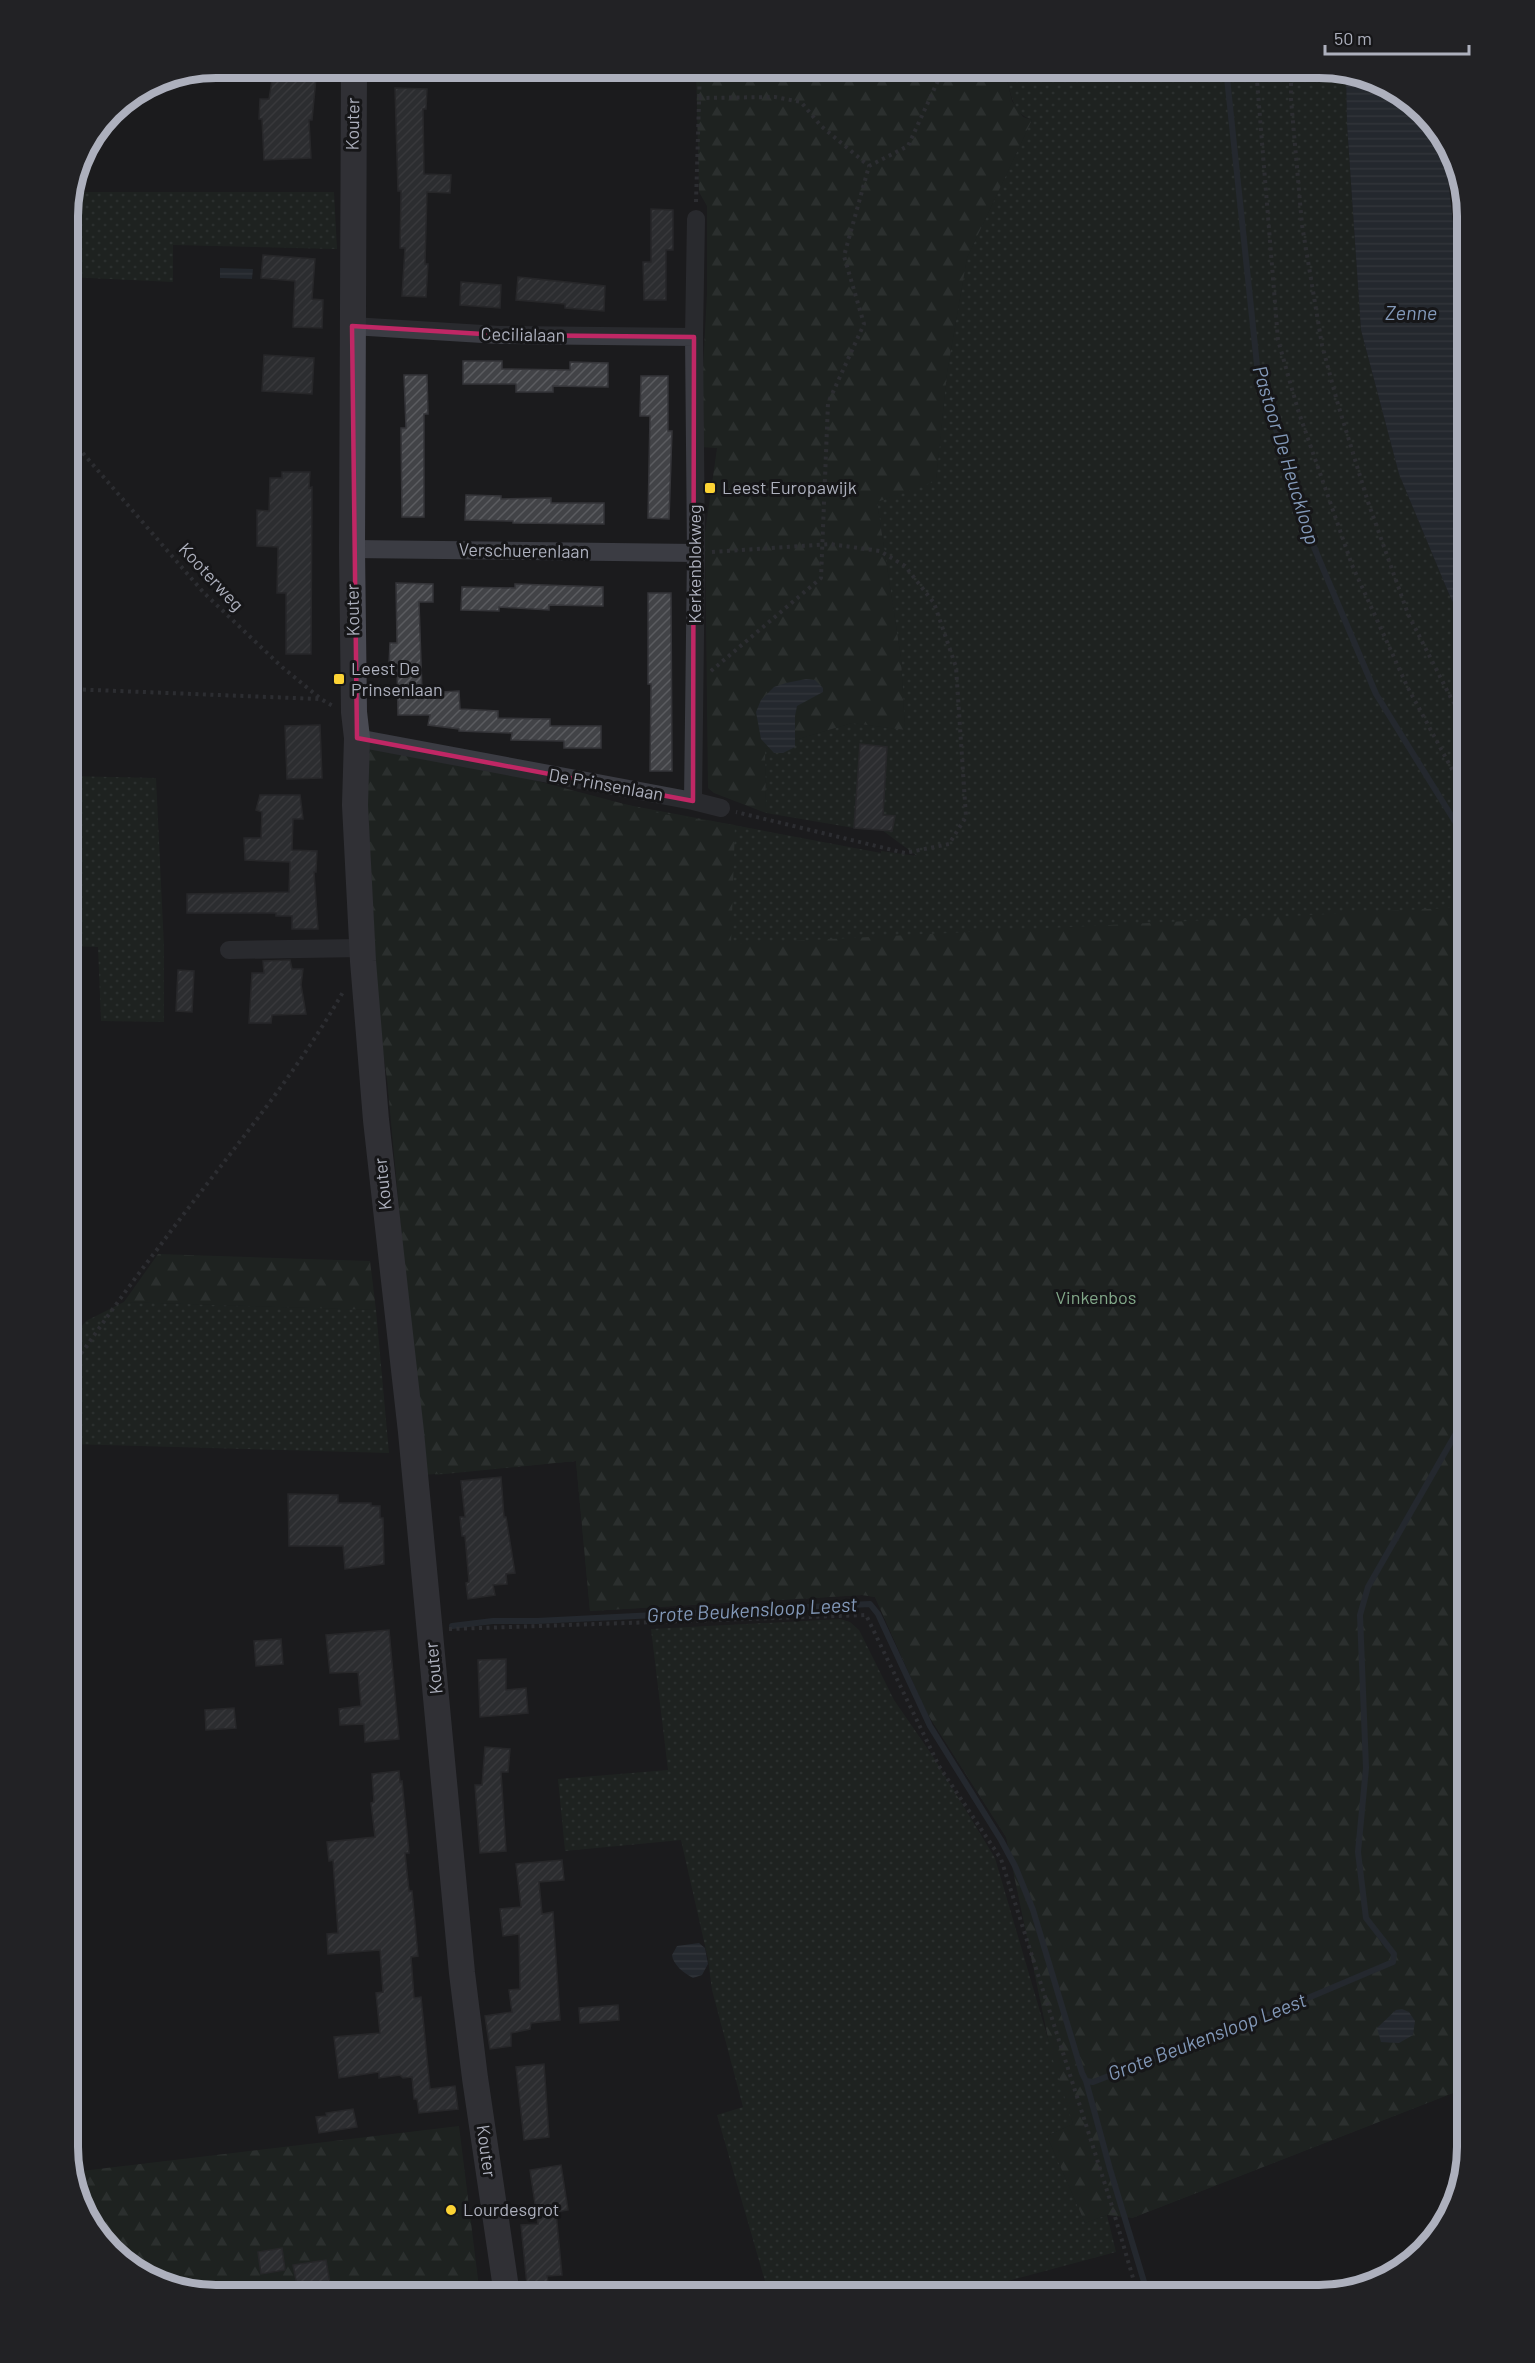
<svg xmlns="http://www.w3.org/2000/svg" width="1535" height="2363" font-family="Barlow,sans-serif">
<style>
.green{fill:url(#green-dots)}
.forest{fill:url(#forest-firs)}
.water{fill:url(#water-rules)}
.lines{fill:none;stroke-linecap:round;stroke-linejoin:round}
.stream{stroke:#2f3843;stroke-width:6}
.building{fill:url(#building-hatch);stroke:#353539;stroke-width:1.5}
.path{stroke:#41434a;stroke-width:4;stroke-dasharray:3 4.5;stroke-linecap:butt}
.street{stroke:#3b3c43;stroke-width:18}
.secondary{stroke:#494a53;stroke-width:26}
.marked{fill:none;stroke:#c02765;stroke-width:4.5;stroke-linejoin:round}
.poi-dot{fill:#fcd334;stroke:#161618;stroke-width:2}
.labels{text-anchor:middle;stroke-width:6;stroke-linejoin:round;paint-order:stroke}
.street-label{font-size:18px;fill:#adb0bd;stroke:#161618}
.poi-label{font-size:18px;fill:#adb0bd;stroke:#161618;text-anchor:start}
.park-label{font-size:18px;fill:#83a98a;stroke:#161618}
.water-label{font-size:20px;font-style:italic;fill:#8399b9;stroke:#161618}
.rim{fill:none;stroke:#adb0bd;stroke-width:8}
</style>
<defs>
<pattern id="green-dots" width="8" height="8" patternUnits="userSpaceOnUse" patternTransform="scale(1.5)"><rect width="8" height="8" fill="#222c25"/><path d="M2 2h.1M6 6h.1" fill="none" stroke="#3f4843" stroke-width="1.8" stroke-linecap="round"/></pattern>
<pattern id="forest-firs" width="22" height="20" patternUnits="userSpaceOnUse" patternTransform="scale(1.5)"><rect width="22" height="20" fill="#222c25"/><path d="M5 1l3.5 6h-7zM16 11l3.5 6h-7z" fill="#3f4843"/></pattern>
<pattern id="water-rules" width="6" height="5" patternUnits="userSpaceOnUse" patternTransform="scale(1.5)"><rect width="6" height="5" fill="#2f3843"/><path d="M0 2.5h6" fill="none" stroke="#4a525c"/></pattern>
<pattern id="building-hatch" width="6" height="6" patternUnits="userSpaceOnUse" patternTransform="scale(1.5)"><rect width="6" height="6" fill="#424347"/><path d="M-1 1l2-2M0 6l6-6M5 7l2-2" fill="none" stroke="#5b5c60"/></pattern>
</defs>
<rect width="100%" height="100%" fill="#1b1b1d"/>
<path class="green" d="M 1004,68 L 1329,68 L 1346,74 L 1347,124 L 1361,330 L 1399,474 L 1449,594 L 1467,632 L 1467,2148 L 1453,2093 L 1132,2218 L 1047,1934 L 1006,1837 L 927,1713 L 875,1597 L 862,1595 L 590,1611 L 576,1461 L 435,1475 L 375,757 L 881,853 L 881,851 L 917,856 L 882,830 L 854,828 L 766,813 L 765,749 L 852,723 L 905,730 L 901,658 L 877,502 L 936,480 L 947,373 L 967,258 L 1032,120 C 1009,112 1011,88 1004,68 Z
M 71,192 L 334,192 L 337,249 L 173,245 L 173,282 L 68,277 L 68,207 Z
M 68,776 L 156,778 L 164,947 L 164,1022 L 101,1021 L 98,947 L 68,946 Z
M 124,1302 L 376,1310 L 389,1453 L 68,1444 L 68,1344 L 86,1321 Z
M 840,1619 L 850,1622 L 859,1630 L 894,1700 L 934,1758 L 995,1858 L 1073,2124 L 1047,2136 L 1085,2223 L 1107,2215 L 1116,2252 L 955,2295 L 769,2295 L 717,2115 L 743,2107 L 712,1990 L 708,1959 L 681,1840 L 565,1851 L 558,1779 L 668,1770 L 651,1629 Z"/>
<path class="forest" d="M 696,68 L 1004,68 L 1012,101 L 1023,117 L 1032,120 L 967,258 L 947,373 L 936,481 L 877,502 L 901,658 L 905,730 L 852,723 L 765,749 L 766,813 L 714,793 L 708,788 L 705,533 L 717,448 L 699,447 L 707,293 L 707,206 L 699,192 Z
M 364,735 L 662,814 L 735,825 L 731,944 L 1467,907 L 1467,2148 L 1453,2093 L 1132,2218 L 1107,2215 L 1085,2223 L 1047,2136 L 1073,2124 L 1052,2057 L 1006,1837 L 927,1713 L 875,1597 L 862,1595 L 590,1611 L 576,1461 L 424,1475 L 387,1079 L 379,1024 Z
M 158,1254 L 370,1261 L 376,1310 L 124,1302 Z
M 459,2126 L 480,2295 L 207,2295 L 134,2271 L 83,2213 L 73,2172 Z"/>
<path class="water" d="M 1346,74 L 1402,93 L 1444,141 L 1464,323 L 1467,334 L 1467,632 L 1449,594 L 1399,474 L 1361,330 L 1347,124 Z
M 220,268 L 253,269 L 252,279 L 220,278 Z
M 806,679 L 815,680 L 823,688 L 823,692 L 797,706 L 795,716 L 795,747 L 783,753 L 774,753 L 761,739 L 756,712 L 761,700 L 774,687 L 786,683 Z
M 699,1943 L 705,1948 L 708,1964 L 702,1975 L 693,1978 C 684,1973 673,1965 672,1955 L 677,1946 Z
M 1402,2009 L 1409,2012 L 1415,2021 L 1413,2035 L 1399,2043 L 1381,2042 L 1377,2028 L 1396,2010 Z"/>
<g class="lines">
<path class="stream" d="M 1096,68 L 1193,75
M 1226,68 L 1257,365 L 1303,521 L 1376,694 L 1467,841
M 452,1626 L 493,1621 L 537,1621 L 870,1604 L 878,1614 L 930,1726 L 1001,1840 L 1015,1866 L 1033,1910 L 1082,2073 L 1086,2081 L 1093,2082 L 1270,2014 L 1393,1962 L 1394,1954 L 1366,1918 L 1358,1852 L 1366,1768 L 1360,1615 L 1368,1587 L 1467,1414
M 1086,2081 L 1110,2169 L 1148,2295"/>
</g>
<path class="building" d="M 274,68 L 317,68 L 312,120 L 309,120 L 311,158 L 264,160 L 262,119 L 259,119 L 260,99 L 269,99 Z
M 395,88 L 427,89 L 426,109 L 423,109 L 424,174 L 451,175 L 450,193 L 427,192 L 425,264 L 428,264 L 426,297 L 402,296 L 405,248 L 400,248 L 401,191 L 398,191 Z
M 651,209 L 673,210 L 673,250 L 666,250 L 666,300 L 644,300 L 643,262 L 651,262 Z
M 263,255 L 315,259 L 312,299 L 323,300 L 322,328 L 293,327 L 295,281 L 261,278 Z
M 518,277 L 605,286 L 604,311 L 565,308 L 565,304 L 516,300 Z
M 461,282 L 501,285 L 500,308 L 460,305 Z
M 264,355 L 314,358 L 312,394 L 262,391 Z
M 463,361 L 502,361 L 502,369 L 570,370 L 570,362 L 608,363 L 608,387 L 553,386 L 553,392 L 516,392 L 516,384 L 463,384 Z
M 404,375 L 427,375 L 428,414 L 424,414 L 424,517 L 402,517 L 401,428 L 406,428 Z
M 641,376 L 668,376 L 668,431 L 672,431 L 669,519 L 648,518 L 650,416 L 640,416 Z
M 282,472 L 310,472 L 309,488 L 312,487 L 311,654 L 286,654 L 286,593 L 277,593 L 278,547 L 257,546 L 257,510 L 269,511 L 270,478 L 282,478 Z
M 466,495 L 501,496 L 501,499 L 551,498 L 551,503 L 604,503 L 604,524 L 513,523 L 513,521 L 465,520 Z
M 396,583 L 433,584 L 433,602 L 419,602 L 422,693 L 459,691 L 460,709 L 498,711 L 498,718 L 550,719 L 550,726 L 601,726 L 601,748 L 564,748 L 564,741 L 511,740 L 512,733 L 459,731 L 459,729 L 428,725 L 430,715 L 398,715 L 397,665 L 389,665 L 390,643 L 397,643 Z
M 515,584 L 603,587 L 603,606 L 549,605 L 549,610 L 499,607 L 499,611 L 461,610 L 462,587 L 515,588 Z
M 648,593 L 671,593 L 672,771 L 650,771 L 651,684 L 648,684 Z
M 320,725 L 322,778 L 287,779 L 285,726 Z
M 860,744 L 887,747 L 883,815 L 895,816 L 892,831 L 854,828 Z
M 260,795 L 300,795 L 303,819 L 293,819 L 292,850 L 317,851 L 316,872 L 314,872 L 318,929 L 292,929 L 292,916 L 276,916 L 276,913 L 187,913 L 187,894 L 289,892 L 290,862 L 245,860 L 244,838 L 261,838 L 262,812 L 256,810 Z
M 290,960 L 292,969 L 303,969 L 301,985 L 306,1014 L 272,1015 L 271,1023 L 249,1023 L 252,973 L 264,973 L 263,961 Z
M 178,970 L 194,971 L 192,1012 L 176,1011 Z
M 501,1477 L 504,1517 L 506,1517 L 515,1573 L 506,1574 L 507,1584 L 493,1585 L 495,1595 L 468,1599 L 466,1583 L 469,1582 L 465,1536 L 462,1536 L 460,1517 L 465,1517 L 461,1481 Z
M 288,1494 L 338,1495 L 338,1503 L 371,1503 L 371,1506 L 380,1506 L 380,1518 L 383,1518 L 384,1564 L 345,1569 L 343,1546 L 289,1546 Z
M 389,1630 L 399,1739 L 365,1742 L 364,1724 L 340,1725 L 339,1709 L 361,1706 L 358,1672 L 330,1673 L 326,1635 Z
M 281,1639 L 283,1664 L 256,1666 L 254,1641 Z
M 506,1659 L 506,1690 L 526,1688 L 528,1713 L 480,1717 L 478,1660 Z
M 234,1708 L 236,1728 L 206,1730 L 205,1710 Z
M 485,1747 L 510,1749 L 508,1772 L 501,1772 L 506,1851 L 480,1853 L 475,1785 L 482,1785 Z
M 399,1771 L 400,1782 L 402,1781 L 409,1853 L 405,1853 L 409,1891 L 412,1891 L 418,1956 L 411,1957 L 414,1998 L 421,1997 L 430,2089 L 455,2086 L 458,2109 L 419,2113 L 417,2099 L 414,2099 L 412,2077 L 403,2078 L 400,2075 L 379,2078 L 379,2072 L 339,2078 L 334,2037 L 380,2033 L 376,1993 L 383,1992 L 380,1950 L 328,1954 L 327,1934 L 338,1933 L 333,1860 L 329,1861 L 327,1842 L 375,1837 L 371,1803 L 374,1802 L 372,1774 Z
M 562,1860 L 564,1880 L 539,1882 L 542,1914 L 553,1912 L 560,2020 L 531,2023 L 530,2029 L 511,2033 L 511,2046 L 490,2049 L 485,2016 L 512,2012 L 509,1990 L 520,1989 L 519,1934 L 503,1936 L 500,1909 L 521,1907 L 516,1864 Z
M 618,2005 L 619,2020 L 580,2023 L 579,2008 Z
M 544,2064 L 549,2137 L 524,2140 L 516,2067 Z
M 353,2109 L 357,2127 L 319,2133 L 316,2117 L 327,2116 L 326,2113 Z
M 561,2165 L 568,2210 L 556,2212 L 562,2275 L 547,2276 L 550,2295 L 528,2295 L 521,2225 L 538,2224 L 530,2170 Z
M 282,2248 L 285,2270 L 261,2274 L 258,2252 Z
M 326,2260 L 332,2295 L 299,2295 L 293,2265 Z"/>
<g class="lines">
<path class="path" d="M 1256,68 L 1278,340 L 1298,410 L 1352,565 L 1407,686 L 1454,773 L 1467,792
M 1291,68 L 1291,99 L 1302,225 L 1322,345 L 1337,401 L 1368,502 L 1408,614 L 1451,698 L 1467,723
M 699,98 L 775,97 L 801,102 L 821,126 L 869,166
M 696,202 L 700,68
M 68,436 L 204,593 L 282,667 L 321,699 L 333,706
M 712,552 L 830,544 L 880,551 L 905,566 L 934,603 L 956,667 L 966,817 L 949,844 L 905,853 L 736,812
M 711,671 L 821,578 L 828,403 L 864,324 L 844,256 L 869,166 L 908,146 L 942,72 L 939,68
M 68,689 L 319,699
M 68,1372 C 98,1330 127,1288 159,1247 C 221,1163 291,1083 343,992
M 449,1629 L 866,1615 L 939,1766 L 1001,1859 L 1111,2203 L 1138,2295"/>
<path class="street" d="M 352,326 L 499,335 L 694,337
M 352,549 L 696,553
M 357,738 L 693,801 L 721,808
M 693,801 L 696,553 L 694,337 L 696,219
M 229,950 L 362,948"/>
<path class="secondary" d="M 354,68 L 352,549 L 354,712 L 357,738 L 355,805 L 363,961 L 376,1120 L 411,1432 L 462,1973 L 475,2078 L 507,2295"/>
</g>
<path d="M0 0H1535V2363H0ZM 352,326 L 499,335 L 694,337 L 693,801 L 357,738 Z" fill="#1b1b1d" fill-opacity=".55" fill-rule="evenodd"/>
<path class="marked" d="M 352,326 L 499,335 L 694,337 L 693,801 L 357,738 Z"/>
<g class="poi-dot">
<rect x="704" y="482" width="12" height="12" rx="3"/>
<rect x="333" y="673" width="12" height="12" rx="3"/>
<circle cx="451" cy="2210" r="6"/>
</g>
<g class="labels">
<g class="street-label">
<text transform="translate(353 124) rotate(-89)" y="6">Kouter</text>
<text transform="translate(523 335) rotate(1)" y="6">Cecilialaan</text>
<text transform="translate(524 551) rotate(1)" y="6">Verschuerenlaan</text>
<text transform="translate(695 564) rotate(-90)" y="6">Kerkenblokweg</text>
<text transform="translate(211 577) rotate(47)" y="6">Kooterweg</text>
<text transform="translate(353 610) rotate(-91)" y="6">Kouter</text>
<text transform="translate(606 785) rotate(10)" y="6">De Prinsenlaan</text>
<text transform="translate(383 1184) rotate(-96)" y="6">Kouter</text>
<text transform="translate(434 1668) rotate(-96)" y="6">Kouter</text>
<text transform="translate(486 2151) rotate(82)" y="6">Kouter</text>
</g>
<g class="poi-label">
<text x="722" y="494">Leest Europawijk</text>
<text x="351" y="675">Leest De<tspan x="351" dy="21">Prinsenlaan</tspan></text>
<text x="463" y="2216">Lourdesgrot</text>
</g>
<g class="park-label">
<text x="1096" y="1304">Vinkenbos</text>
</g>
<g class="water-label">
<text x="1411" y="320">Zenne</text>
<text transform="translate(1286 455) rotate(73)" y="7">Pastoor De Heuckloop</text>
<text transform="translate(752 1610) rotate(-3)" y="7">Grote Beukensloop Leest</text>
<text transform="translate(1207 2037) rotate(-21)" y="7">Grote Beukensloop Leest</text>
</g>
</g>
<path d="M0 0H1535V2363H0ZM216 78H1319A138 138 0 0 1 1457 216V2147A138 138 0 0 1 1319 2285H216A138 138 0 0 1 78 2147V216A138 138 0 0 1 216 78Z" fill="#222225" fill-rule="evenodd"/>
<path class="rim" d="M216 78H1319A138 138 0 0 1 1457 216V2147A138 138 0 0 1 1319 2285H216A138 138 0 0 1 78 2147V216A138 138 0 0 1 216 78Z"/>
<path d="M1325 45v9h144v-9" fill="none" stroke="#adb0bd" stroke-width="3"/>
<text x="1334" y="45" font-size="18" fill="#adb0bd" stroke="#161618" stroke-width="4.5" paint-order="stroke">50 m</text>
</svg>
